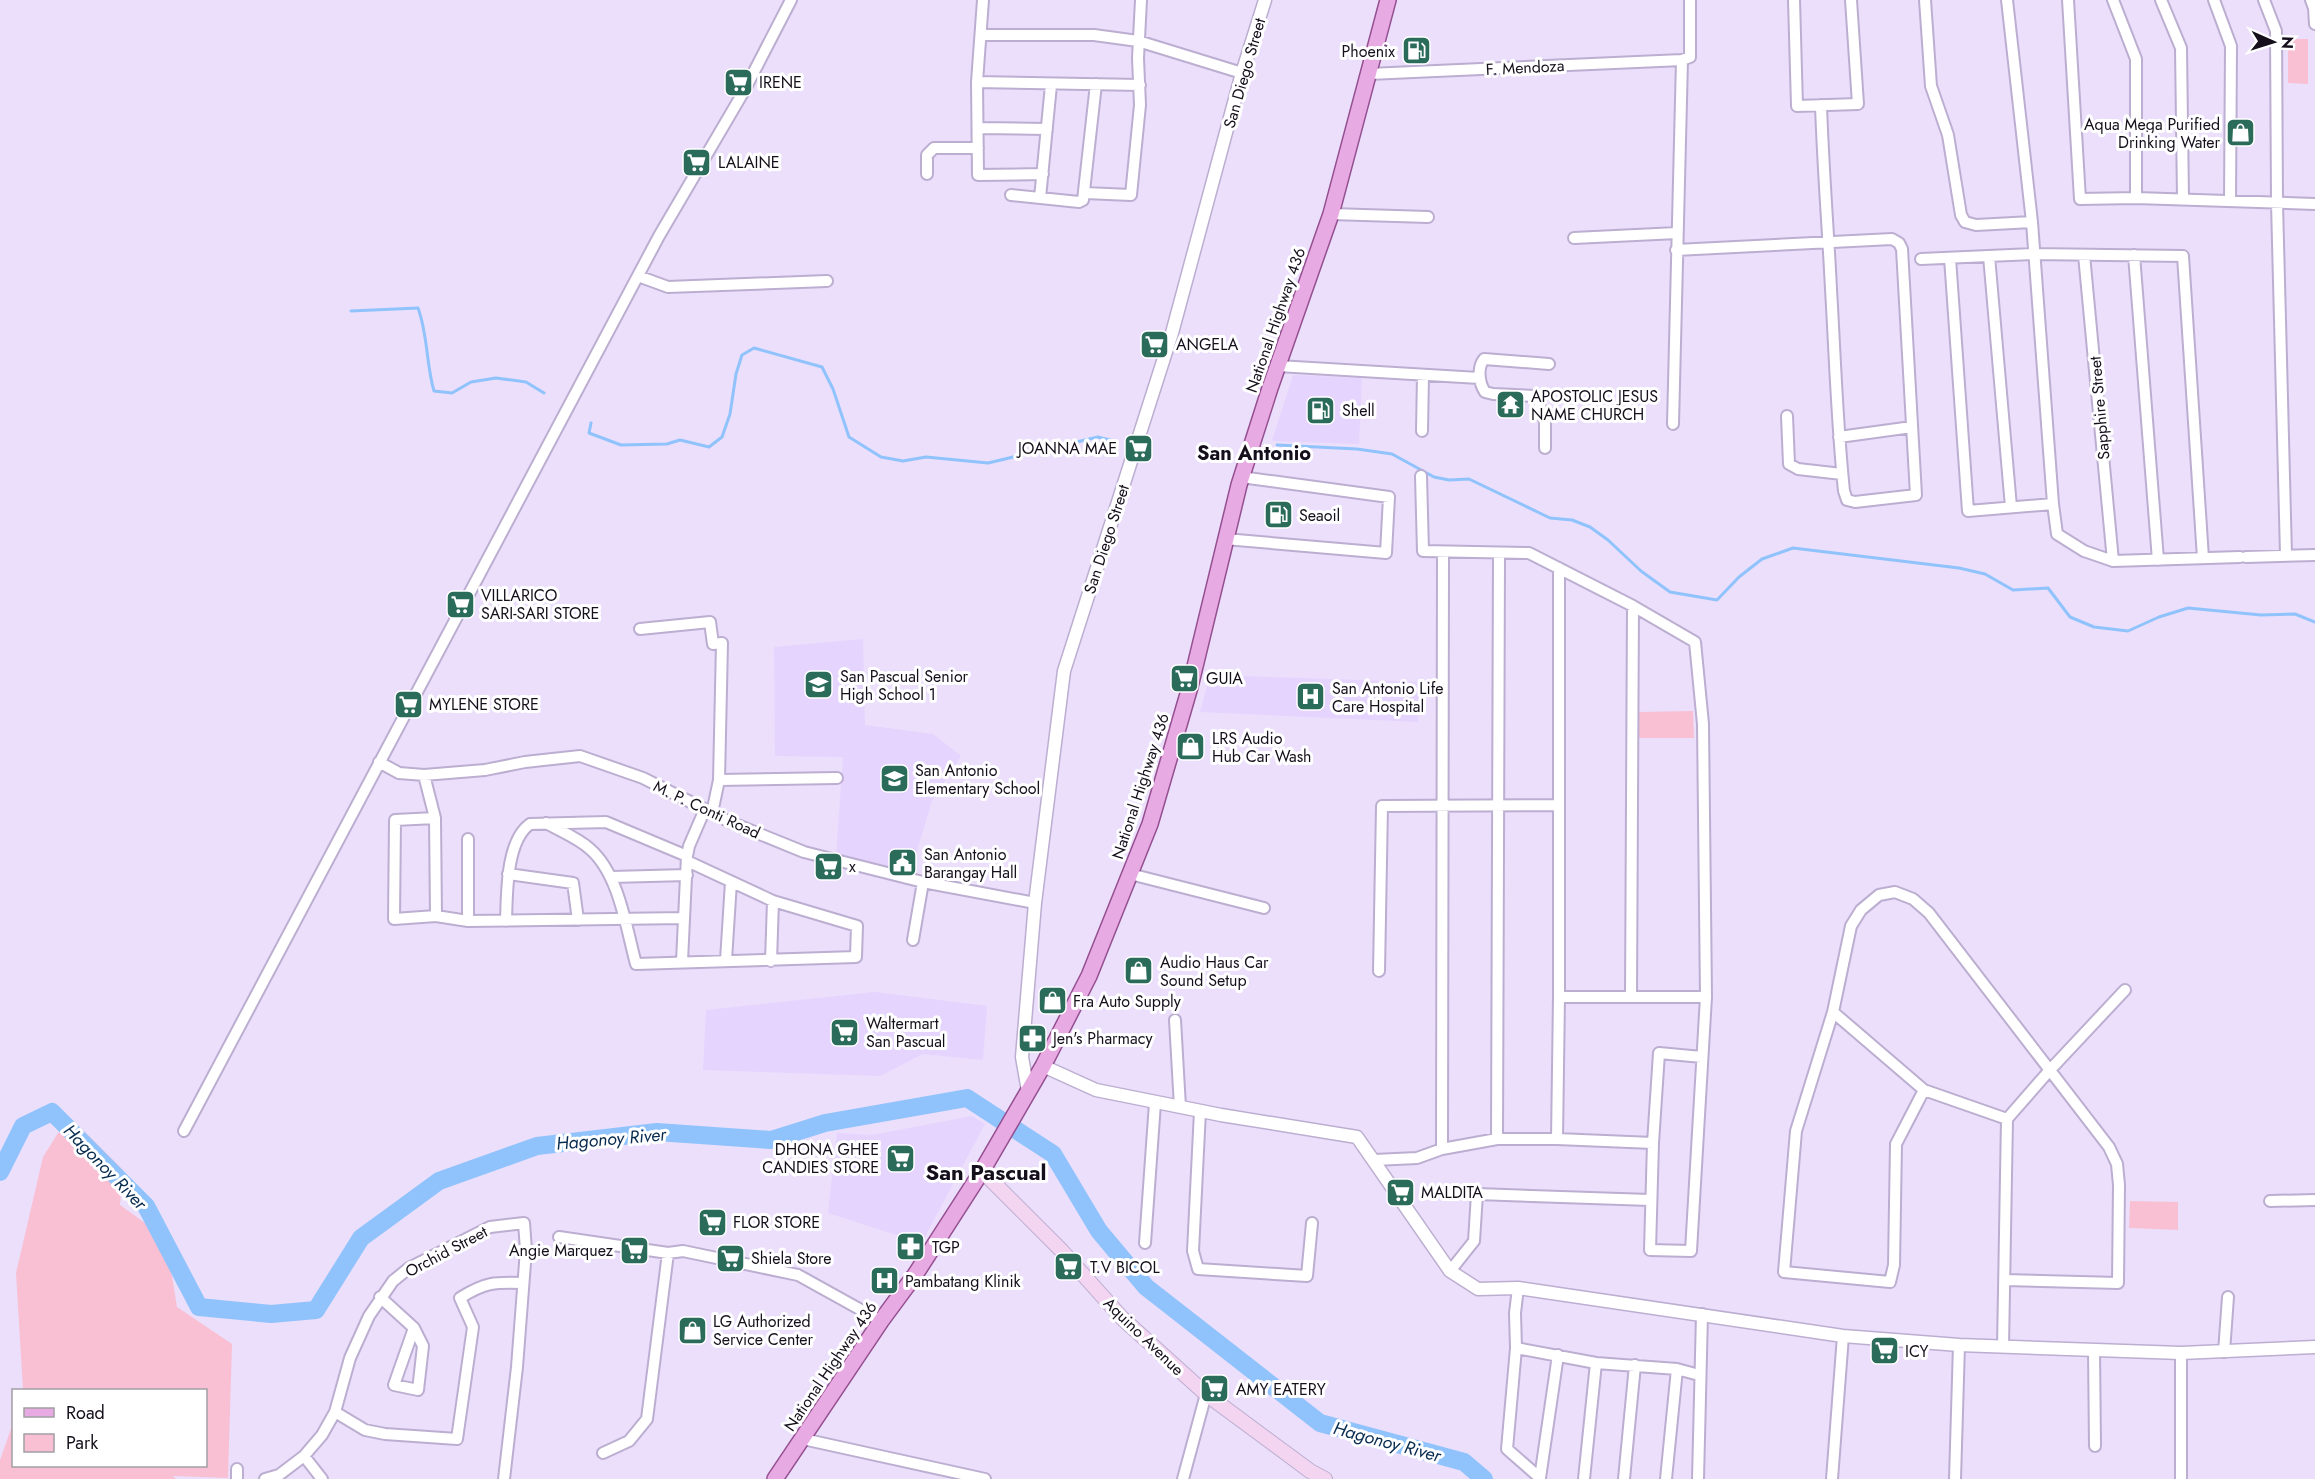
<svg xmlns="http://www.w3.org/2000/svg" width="2315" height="1479" font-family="Jost,sans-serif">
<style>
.built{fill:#e5d4fe}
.green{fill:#f9c0d3}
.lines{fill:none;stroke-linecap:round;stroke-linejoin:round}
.stream{stroke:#90c3fc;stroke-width:3}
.river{stroke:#90c3fc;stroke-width:18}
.minor-casing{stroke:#bcaed0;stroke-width:14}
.tertiary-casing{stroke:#bcaed0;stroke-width:15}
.secondary-casing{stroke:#bcaed0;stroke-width:16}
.primary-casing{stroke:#944f90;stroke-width:18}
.minor{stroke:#fff;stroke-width:10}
.tertiary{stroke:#fff;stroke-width:12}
.secondary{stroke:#f3d5f1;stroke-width:14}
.primary{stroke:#e8aae2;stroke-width:15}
.labels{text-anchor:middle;stroke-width:6;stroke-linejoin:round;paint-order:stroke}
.poi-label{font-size:16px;fill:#150f1b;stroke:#fff;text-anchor:start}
.street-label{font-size:16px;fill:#150f1b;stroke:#fff}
.water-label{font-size:18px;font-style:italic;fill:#062b4f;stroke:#fff}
.quarter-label{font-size:20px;font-weight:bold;fill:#150f1b;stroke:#fff}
.district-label{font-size:22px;font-weight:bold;fill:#150f1b;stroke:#fff}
</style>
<rect width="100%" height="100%" fill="#ebdffc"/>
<path class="built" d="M 1293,375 L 1362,378 L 1359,444 L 1272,441 Z
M 863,639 L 865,725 L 933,734 L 961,756 L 932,801 L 916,854 L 898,849 L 892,872 L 836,856 L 843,757 L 775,756 L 774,647 Z
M 1210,675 L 1419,682 L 1418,722 L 1200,712 Z
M 875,992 L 987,1006 L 983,1060 L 923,1054 L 880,1076 L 703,1070 L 706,1010 Z
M 972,1116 L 985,1124 L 920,1246 L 899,1236 L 828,1213 L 837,1133 L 872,1135 Z"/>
<path class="green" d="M 2288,39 L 2308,39 L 2308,84 L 2288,83 Z
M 1693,711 L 1694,738 L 1639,738 L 1639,712 Z
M 81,1128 L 123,1170 L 120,1205 L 166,1238 L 177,1307 L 232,1344 L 228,1478 L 173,1476 L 176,1479 L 0,1479 L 0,1460 L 13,1423 L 14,1466 L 206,1466 L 206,1390 L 23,1390 L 16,1273 L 43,1157 L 58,1133 Z
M 2130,1201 L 2178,1202 L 2178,1230 L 2129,1228 Z"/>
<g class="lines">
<path class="stream" d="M 351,311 L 418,308 C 428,335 426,364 434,391 L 452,393 L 471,382 L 496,378 L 526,382 L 544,393
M 591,423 L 589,433 L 621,445 L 667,444 L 680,440 L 709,447 L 722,437 L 730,414 L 736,374 L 742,355 L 754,348 L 822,367 L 833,389 L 849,437 L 881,457 L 903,461 L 926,457 L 988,463 L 1098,437 L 1117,442
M 1277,445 L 1357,449 L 1392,454 L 1434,477 L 1449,480 L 1469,479 L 1550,518 L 1572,520 L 1590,527 L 1608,540 L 1641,571 L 1670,592 L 1717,600 L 1739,577 L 1762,559 L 1793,548 L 1959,568 L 1985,574 L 2013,590 L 2048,588 L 2070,617 L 2094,627 L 2128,631 L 2159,617 L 2188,608 L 2261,615 L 2295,614 L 2315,622"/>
<path class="river" d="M 0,1172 L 23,1126 L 52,1112 L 146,1206 L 199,1307 L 271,1314 L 316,1310 L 361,1238 L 439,1181 L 537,1146 L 657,1132 L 771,1140 L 825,1123 L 967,1098 L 1053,1154 L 1099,1231 L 1146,1287 L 1320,1423 L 1464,1462 L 1484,1479"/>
<defs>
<path id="minor" d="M 983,0 L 977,82 L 978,175 L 1043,174
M 1794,0 L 1797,106 L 1858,104 L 1851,0
M 1925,0 L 1931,86 L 1948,135 L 1961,215 L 1965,222 L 1976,225 L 2032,222
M 2007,0 L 2032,222 L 2053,504 L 2057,534 L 2084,551 L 2113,561 L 2240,557
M 2068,0 L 2080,199 L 2136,198 L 2315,204
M 2113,0 L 2136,59 L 2136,198
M 2161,0 L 2181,48 L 2183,199
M 2214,0 L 2231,46 L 2230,201
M 2264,0 L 2276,31 L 2277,203 L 2286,555
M 2311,0 L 2314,8 L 2315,24
M 981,35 L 1094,35 L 1138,41 L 1242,73
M 1369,74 L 1682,60
M 977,82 L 1140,85
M 978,128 L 1047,129
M 927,174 L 927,155 L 934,148 L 978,148
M 1085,193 L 1131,195 L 1140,105 L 1138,58 L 1141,0
M 1011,195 L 1079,202 L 1083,200 L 1096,84
M 1040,198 L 1051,85
M 1331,214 L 1428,217
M 1574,238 L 1677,233
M 1676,250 L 1892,239 L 1899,243 L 1902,249 L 1916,495 L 1855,502 L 1847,500 L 1844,491 C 1837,424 1835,357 1831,289 C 1828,228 1823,167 1821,105
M 2084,255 L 2113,561
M 2134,255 L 2158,560
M 1989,256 L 2011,507
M 1950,258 L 1968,511 L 2053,504
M 1921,259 L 2033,254 L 2183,256 L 2203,558
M 638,276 L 668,287 L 827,281
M 1278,366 L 1479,378
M 1787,416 L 1789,464 L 1798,469 L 1842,474
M 1673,424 L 1682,60 L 1690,57 L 1690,0
M 1422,431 L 1423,375
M 1839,437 L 1912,427
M 1545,448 L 1545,422 L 1538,399 L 1534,396 L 1493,394 L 1485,392 C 1479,383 1477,368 1484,359 L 1549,364
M 1421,476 L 1423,551 L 1529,553 L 1633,606 L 1695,642 L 1703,724 L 1706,997 L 1691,1251 L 1650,1250 L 1653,1143 L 1659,1053 L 1702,1057
M 1225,539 L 1386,553 L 1389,497 L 1241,477
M 2246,557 L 2315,555
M 640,629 L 710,622 L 713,644 L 722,643 L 719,780 L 712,813
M 379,762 L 399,773 L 424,775 L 485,770 L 525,762 L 580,756 L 643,778 L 730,822 L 804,852 L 923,882 L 1035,903
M 424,775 L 435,818 L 436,916
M 719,780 L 837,778
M 435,818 L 395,820 L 394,919 L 436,916 L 468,921 L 684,918
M 546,823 C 560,831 578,838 590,849 C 619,874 626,927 636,964 L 856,957 L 857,926 L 773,901 L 687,861
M 468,839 L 468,921
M 508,874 L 573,883 L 578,920
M 1130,874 L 1264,908
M 612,877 L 687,875
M 506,921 C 507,893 506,841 530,824 L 606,822 L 687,856
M 913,940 L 923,882
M 726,960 L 731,882
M 682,961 L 687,856 L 689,846 L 705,809
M 771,961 L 773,901
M 1379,971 L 1382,806 L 1559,805
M 1559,997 L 1706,997
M 1631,997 L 1633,606
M 1833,1012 L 1924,1090 L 2007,1119
M 1175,1020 L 1180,1107
M 1924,1090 L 1896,1144 L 1894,1265 L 1890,1282 L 1784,1272 L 1796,1131 L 1833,1012 L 1851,926 L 1861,910 L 1879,895 L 1895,892 L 1913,899 L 1929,913 L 2109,1147 L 2117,1164 L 2119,1185 L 2118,1283 L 2005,1280
M 1200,1111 L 1193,1251 L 1198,1269 L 1307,1276 L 1312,1223
M 184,1131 L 659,236 L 744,91 L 791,0
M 1497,1139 L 1499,554
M 1557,1139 L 1559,997 L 1559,568
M 1442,1149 L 1443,552
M 1374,1160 L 1417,1158 L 1442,1149 L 1497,1139 L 1557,1139 L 1653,1143
M 2270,1201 L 2315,1200
M 559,1237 L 668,1253 L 683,1251 L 798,1275 L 881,1321
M 1145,1243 L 1155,1103
M 1450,1271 L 1474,1241 L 1477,1194 L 1650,1200
M 1518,1288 L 1515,1313 L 1516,1348 L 1596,1363 L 1677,1369 L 1666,1479
M 380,1297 L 414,1328 L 423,1346 L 418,1390 L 394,1385 L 414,1328
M 2003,1347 L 2007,1119 L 2049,1071 L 2125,990
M 1516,1348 L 1507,1449 L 1540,1478 L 1558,1355
M 2094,1350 L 2095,1446
M 2224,1352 L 2228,1297
M 2181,1353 L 2181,1479
M 1677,1369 L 1699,1375
M 335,1412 L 365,1430 L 385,1434 L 457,1439 L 473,1327 L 460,1298 C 485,1282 495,1282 523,1283
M 803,1439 L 985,1479
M 603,1453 L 629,1441 L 647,1419 L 668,1253
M 304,1456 L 322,1479
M 237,1479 L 237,1469
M 265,1479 L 279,1475 L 304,1456 L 322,1435 L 335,1412 L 350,1358 L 369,1316 L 393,1281 L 409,1268 L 490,1227 L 524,1223 L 526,1250 L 517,1367 L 504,1479
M 1183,1479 L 1206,1394
M 1584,1479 L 1596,1363
M 1624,1479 L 1635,1365
M 1698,1479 L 1702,1314
M 1832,1479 L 1843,1336
M 1955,1479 L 1959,1345"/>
<path id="tertiary" d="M 1043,1066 L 1096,1090 L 1221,1115 L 1357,1137 L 1450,1271 L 1478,1289 L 1518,1288 L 1843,1336 L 1959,1345 L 2181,1353 L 2315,1347
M 1028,1091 L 1022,1057 L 1035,903 L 1064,671 L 1172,333 L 1242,73 L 1265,0"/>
<path id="secondary" d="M 982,1171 L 1062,1251 L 1122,1318 L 1206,1394 L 1310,1471 L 1325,1479"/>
<path id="primary" d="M 775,1479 L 881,1321 L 915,1275 L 982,1171 L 1043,1066 L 1089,976 L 1150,824 L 1190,687 L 1239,485 L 1270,388 L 1331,214 L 1388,0"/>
</defs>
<use href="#minor" class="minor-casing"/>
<use href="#tertiary" class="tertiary-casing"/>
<use href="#secondary" class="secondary-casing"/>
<use href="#primary" class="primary-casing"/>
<use href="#minor" class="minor"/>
<use href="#tertiary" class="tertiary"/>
<use href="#secondary" class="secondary"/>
<use href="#primary" class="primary"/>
</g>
<defs>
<symbol id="fuel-square" viewBox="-11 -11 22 22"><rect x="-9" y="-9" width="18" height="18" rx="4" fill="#2b6b59" stroke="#fff"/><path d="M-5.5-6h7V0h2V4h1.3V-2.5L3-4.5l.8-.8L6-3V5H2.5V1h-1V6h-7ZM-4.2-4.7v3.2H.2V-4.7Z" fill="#fff"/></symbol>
<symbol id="supermarket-square" viewBox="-11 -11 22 22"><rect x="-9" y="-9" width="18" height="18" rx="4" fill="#2b6b59" stroke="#fff"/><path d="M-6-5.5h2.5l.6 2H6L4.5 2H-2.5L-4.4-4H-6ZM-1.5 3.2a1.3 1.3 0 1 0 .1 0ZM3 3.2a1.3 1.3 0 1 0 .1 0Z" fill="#fff"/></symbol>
<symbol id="shop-square" viewBox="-11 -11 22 22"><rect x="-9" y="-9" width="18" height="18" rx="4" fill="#2b6b59" stroke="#fff"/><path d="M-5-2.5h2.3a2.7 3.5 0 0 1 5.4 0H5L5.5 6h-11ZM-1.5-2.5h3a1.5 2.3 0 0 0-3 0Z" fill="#fff"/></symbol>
<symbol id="temple-square" viewBox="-11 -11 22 22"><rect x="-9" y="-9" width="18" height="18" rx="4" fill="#2b6b59" stroke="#fff"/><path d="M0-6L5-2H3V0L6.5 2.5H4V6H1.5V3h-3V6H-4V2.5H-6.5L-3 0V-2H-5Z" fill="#fff"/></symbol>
<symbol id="school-square" viewBox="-11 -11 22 22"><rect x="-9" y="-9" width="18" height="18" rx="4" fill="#2b6b59" stroke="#fff"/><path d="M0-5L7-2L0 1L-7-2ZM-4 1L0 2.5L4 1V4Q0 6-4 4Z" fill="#fff"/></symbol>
<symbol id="hospital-square" viewBox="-11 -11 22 22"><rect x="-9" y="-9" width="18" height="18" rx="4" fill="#2b6b59" stroke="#fff"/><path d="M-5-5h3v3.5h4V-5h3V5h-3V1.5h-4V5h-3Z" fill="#fff"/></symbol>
<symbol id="civic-square" viewBox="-11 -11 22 22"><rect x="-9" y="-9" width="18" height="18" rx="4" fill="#2b6b59" stroke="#fff"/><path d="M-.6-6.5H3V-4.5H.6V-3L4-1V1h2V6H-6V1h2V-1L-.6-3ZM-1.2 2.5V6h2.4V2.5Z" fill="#fff"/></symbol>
<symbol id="pharmacy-square" viewBox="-11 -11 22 22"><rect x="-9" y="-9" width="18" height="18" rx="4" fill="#2b6b59" stroke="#fff"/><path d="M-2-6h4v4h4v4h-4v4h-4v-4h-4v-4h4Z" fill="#fff"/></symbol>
</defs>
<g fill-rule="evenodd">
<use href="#fuel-square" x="1400" y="34" width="33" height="33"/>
<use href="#supermarket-square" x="722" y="66" width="33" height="33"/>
<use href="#shop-square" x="2224" y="116" width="33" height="33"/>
<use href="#supermarket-square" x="680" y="146" width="33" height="33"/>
<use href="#supermarket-square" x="1138" y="328" width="33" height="33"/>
<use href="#temple-square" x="1494" y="388" width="33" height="33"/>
<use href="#fuel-square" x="1304" y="394" width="33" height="33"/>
<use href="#supermarket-square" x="1122" y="432" width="33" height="33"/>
<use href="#fuel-square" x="1262" y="498" width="33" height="33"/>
<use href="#supermarket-square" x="444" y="588" width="33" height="33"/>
<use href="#supermarket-square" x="1168" y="662" width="33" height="33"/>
<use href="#school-square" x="802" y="668" width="33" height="33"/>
<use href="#hospital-square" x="1294" y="680" width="33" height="33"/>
<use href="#supermarket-square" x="392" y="688" width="33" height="33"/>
<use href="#shop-square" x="1174" y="730" width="33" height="33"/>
<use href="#school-square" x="878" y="762" width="33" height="33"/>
<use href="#civic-square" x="886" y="846" width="33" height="33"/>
<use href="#supermarket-square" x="812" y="850" width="33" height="33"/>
<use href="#shop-square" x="1122" y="954" width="33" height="33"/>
<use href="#shop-square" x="1036" y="984" width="33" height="33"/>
<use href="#supermarket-square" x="828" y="1016" width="33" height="33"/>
<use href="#pharmacy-square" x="1016" y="1022" width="33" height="33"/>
<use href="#supermarket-square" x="884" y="1142" width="33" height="33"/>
<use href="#supermarket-square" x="1384" y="1176" width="33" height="33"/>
<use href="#supermarket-square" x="696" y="1206" width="33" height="33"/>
<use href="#pharmacy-square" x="894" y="1230" width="33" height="33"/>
<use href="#supermarket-square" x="618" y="1234" width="33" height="33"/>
<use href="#supermarket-square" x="714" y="1242" width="33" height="33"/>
<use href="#supermarket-square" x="1052" y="1250" width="33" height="33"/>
<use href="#hospital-square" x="868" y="1264" width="33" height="33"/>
<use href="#shop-square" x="676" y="1314" width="33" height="33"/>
<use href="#supermarket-square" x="1868" y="1334" width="33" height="33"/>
<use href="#supermarket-square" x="1198" y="1372" width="33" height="33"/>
</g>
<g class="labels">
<g class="poi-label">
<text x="1395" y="57" text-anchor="end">Phoenix</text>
<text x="759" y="88">IRENE</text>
<text x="2220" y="130" text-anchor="end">Aqua Mega Purified<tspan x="2220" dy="18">Drinking Water</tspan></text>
<text x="718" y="168">LALAINE</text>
<text x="1176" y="350">ANGELA</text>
<text x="1531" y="402">APOSTOLIC JESUS<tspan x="1531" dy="18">NAME CHURCH</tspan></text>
<text x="1342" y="416">Shell</text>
<text x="1117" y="454" text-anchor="end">JOANNA MAE</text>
<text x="1299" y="521">Seaoil</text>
<text x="481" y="601">VILLARICO<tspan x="481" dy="18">SARI-SARI STORE</tspan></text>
<text x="840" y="682">San Pascual Senior<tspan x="840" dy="18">High School 1</tspan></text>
<text x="1206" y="684">GUIA</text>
<text x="1332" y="694">San Antonio Life<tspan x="1332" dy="18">Care Hospital</tspan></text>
<text x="429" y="710">MYLENE STORE</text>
<text x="1212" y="744">LRS Audio<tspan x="1212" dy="18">Hub Car Wash</tspan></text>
<text x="915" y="776">San Antonio<tspan x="915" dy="18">Elementary School</tspan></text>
<text x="924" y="860">San Antonio<tspan x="924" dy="18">Barangay Hall</tspan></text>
<text x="849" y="872">x</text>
<text x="1160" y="968">Audio Haus Car<tspan x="1160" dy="18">Sound Setup</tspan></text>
<text x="1073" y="1007">Fra Auto Supply</text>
<text x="866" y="1029">Waltermart<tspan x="866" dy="18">San Pascual</tspan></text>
<text x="1053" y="1044">Jen's Pharmacy</text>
<text x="879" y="1155" text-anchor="end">DHONA GHEE<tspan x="879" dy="18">CANDIES STORE</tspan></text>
<text x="1421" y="1198">MALDITA</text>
<text x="733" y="1228">FLOR STORE</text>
<text x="932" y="1253">TGP</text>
<text x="613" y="1256" text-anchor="end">Angie Marquez</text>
<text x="751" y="1264">Shiela Store</text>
<text x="1090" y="1273">T.V BICOL</text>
<text x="905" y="1287">Pambatang Klinik</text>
<text x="713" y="1327">LG Authorized<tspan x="713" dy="18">Service Center</tspan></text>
<text x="1905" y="1357">ICY</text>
<text x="1236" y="1395">AMY EATERY</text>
</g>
<g class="street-label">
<text transform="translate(1525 67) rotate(-3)" y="6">F. Mendoza</text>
<text transform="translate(1244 73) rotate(-74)" y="6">San Diego Street</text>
<text transform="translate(1275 320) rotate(-71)" y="6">National Highway 436</text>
<text transform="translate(2099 408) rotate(-95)" y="6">Sapphire Street</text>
<text transform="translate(1106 539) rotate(-72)" y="6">San Diego Street</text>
<text transform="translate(1140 786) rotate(-72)" y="6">National Highway 436</text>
<text transform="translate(707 809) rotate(25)" y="6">M. P. Conti Road</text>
<text transform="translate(446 1251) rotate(-28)" y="6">Orchid Street</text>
<text transform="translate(1144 1336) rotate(44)" y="6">Aquino Avenue</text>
<text transform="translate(830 1366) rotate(-56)" y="6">National Highway 436</text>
</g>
<g class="water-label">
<text transform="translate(611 1139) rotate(-5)" y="6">Hagonoy River</text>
<text transform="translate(105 1167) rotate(46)" y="6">Hagonoy River</text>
<text transform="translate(1387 1442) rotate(15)" y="6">Hagonoy River</text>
</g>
<g class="quarter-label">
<text x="1254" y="460">San Antonio</text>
</g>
<g class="district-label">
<text x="986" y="1180">San Pascual</text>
</g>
</g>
<rect x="12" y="1389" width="195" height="78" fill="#ffffff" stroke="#a19fa4" stroke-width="1.5"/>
<rect x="24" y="1408" width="30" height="9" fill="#e8aae2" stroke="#a19fa4" stroke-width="1.5"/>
<text x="66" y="1419" font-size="18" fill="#150f1b">Road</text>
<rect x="24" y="1434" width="30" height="18" fill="#f9c0d3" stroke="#a19fa4" stroke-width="1.5"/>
<text x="66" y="1449" font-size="18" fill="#150f1b">Park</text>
<g transform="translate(2273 42) rotate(93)" stroke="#ffffff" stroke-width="4.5" paint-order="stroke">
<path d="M0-4.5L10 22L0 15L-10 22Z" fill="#150f1b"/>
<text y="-9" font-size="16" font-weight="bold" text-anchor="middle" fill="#150f1b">N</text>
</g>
</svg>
